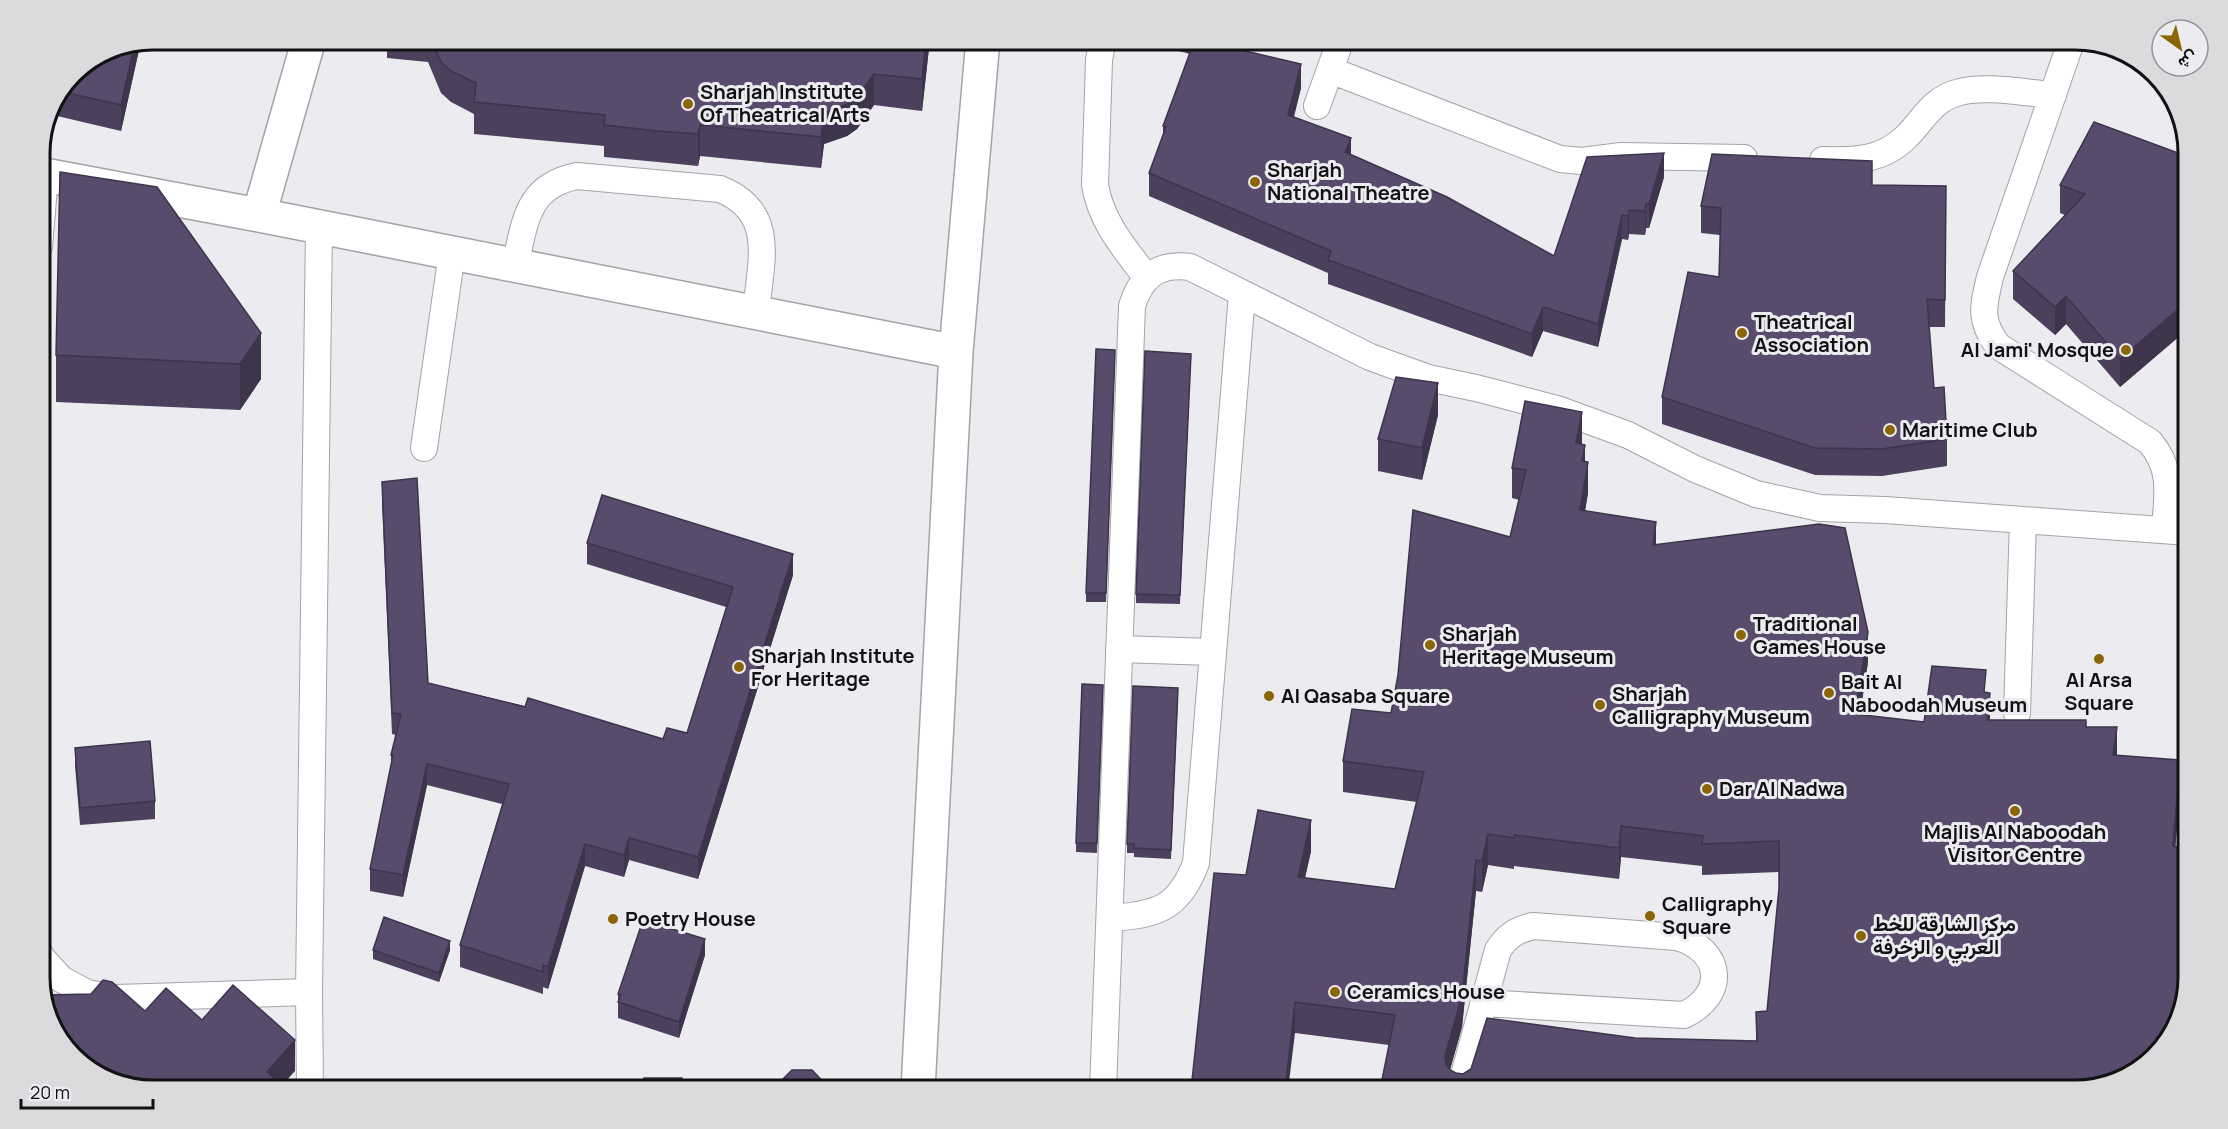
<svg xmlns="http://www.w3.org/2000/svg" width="2228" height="1129" font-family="Manrope,Vazirmatn,sans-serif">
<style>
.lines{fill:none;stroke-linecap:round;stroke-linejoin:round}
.lane-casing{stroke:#a4a3a7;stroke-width:28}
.street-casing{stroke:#a4a3a7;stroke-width:36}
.lane{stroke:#fff;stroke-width:26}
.street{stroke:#fff;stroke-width:33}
.wall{fill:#4c405d;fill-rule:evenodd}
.shaded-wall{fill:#3e344c}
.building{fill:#584b6c;stroke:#3e344c;stroke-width:1.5;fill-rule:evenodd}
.poi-dot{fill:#8b6606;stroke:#ecebef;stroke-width:2}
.labels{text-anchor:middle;stroke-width:6;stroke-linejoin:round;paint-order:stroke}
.poi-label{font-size:20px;font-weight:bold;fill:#121113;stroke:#ecebef;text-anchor:start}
.rim{fill:none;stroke:#121113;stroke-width:3}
</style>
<rect width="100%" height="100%" fill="#ecebef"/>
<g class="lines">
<defs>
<path id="lane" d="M 1103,39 L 1099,60 L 1095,185 C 1101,222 1125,249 1147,278
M 2072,39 L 1990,277 C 1983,307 1979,320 1998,346 L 2150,442 C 2174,471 2167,495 2165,530
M 1330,70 L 1560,159 L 1582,161 L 1621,156 L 1744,158
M 1317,106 L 1341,39
M 1823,160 C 1853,161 1881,161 1905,138 C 1924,120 1931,99 1960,92 C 1986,85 2025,93 2053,95
M 39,247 L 45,175
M 515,266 C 525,223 526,186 577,176 L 720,189 C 778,212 760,263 756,313
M 424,448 L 452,253
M 1119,649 L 1213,652
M 2017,713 L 2023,520
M 1110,918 C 1156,915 1179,909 1196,863 L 1242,294
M 39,952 L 41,957 L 61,979 L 87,993 L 116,998 L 309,992
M 310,1090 L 309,992 L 319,227
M 1103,1090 L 1132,306 C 1141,276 1158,263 1190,267 L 1370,357 L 1428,378 L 1476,388 L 1557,409 L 1628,435 L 1695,469 L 1756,494 L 1820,508 L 1885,510 L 2189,532
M 1460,1090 L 1498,950 C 1507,936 1516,930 1533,926 L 1677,937 C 1723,950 1727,995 1684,1015 L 1484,1003"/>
<path id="street" d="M 39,174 L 259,215 L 956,352
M 259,215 L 309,39
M 918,1090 L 956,352 L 983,39"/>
</defs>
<use href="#lane" class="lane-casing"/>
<use href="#street" class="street-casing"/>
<use href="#lane" class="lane"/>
<use href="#street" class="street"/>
</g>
<path class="wall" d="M 387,39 L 930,39 L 922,111 L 874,105 L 857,129 L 847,136 L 824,144 L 821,168 L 700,156 L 698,166 L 658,162 L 604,157 L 604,146 L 474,134 L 474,114 L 451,102 L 441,93 L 428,62 L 387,58 Z
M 1175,39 L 1214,39 L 1212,43 L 1301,88 L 1294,117 L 1351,155 L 1554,256 L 1664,177 L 1649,228 L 1646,228 L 1645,235 L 1629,234 L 1628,240 L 1622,239 L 1598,347 L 1543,331 L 1532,357 L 1328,284 L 1328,273 L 1149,196 L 1149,173 L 1163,134 L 1163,126 L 1190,54 L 1175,50 Z
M 141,41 L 121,131 L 53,115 L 72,72 L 109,48 Z
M 2189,157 L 2189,328 L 2120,387 L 2066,324 L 2055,335 L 2013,299 L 2013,271 L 2065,215 L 2060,213 L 2060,185 Z
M 60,172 L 261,379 L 240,410 L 56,402 L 56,355 Z
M 1872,185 L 1946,186 L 1945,327 L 1929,327 L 1934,388 L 1947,439 L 1947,466 L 1882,476 L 1815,475 L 1662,424 L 1662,397 L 1719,277 L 1720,235 L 1701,233 L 1701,206 Z
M 1191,354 L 1180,604 L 1136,603 L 1136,594 Z
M 1115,359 L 1106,602 L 1086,602 L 1086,593 Z
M 1438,415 L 1422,480 L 1378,471 L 1378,439 Z
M 1581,444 L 1585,461 L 1588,493 L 1585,511 L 1656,544 L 1868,662 L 1860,715 L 1924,722 L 1986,692 L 1990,720 L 2086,727 L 2117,755 L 2180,791 L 2175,847 L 2177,1026 L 1380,1090 L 1389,1045 L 1295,1033 L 1246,875 L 1311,851 L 1305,878 L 1395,889 L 1417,802 L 1343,792 L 1343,761 L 1391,713 L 1510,537 L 1519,500 L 1512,498 L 1512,468 ZM 1621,857 L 1702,866 L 1702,875 L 1779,872 L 1779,890 L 1767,1011 L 1756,1012 L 1756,1041 L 1635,1038 L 1463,1074 L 1456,1073 L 1450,1070 L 1462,1027 L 1476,891 L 1482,892 L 1488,865 L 1514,869 L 1514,866 L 1619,879 Z
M 382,482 L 428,683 L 663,739 L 687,733 L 726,607 L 587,564 L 587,543 L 793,575 L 698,879 L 629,860 L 624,877 L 585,866 L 548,989 L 543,987 L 543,994 L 460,967 L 460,945 L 502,804 L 427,785 L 403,897 L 370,891 L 370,869 L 391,766 L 391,755 L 396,735 L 392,734 L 382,503 Z
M 1103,694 L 1097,853 L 1076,852 L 1076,843 Z
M 1178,697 L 1171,859 L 1134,857 L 1134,853 L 1127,853 L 1127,844 Z
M 75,748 L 155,801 L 155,819 L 80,825 L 75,766 Z
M 373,950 L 450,950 L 439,982 L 373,959 Z
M 705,955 L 679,1038 L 618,1018 L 618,994 Z"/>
<path class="shaded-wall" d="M 926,39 L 930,39 L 922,111 L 922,79 Z
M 1208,39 L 1214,39 L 1207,60 L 1207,42 Z
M 141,41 L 121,131 L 121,105 L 135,42 Z
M 1301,64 L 1301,88 L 1288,138 L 1288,115 Z
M 874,74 L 874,105 L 857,129 L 847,136 L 824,144 L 821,168 L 821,137 L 824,113 Z
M 700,125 L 700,156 L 698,166 L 698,134 Z
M 1351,138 L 1351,162 L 1345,152 Z
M 1664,153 L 1664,177 L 1649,228 L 1649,204 Z
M 1646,204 L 1646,228 L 1645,235 L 1645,211 Z
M 1629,210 L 1629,234 L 1628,240 L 1628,216 Z
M 1622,215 L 1622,239 L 1598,347 L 1598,324 Z
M 2066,296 L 2066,324 L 2055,335 L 2055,307 Z
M 2189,300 L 2189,328 L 2120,387 L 2120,359 Z
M 1543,307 L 1543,331 L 1532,357 L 1532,334 Z
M 261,333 L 261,379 L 240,410 L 240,364 Z
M 1438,383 L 1438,415 L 1422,480 L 1422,448 Z
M 1582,412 L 1582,443 L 1576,474 L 1576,443 Z
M 1585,445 L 1585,476 L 1582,461 Z
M 1588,462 L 1588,493 L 1580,541 L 1580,510 Z
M 1656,522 L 1656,553 L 1653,545 Z
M 793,554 L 793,575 L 698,879 L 698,857 Z
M 1868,632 L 1868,662 L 1855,745 L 1855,714 Z
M 1990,693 L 1990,723 L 1987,720 Z
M 2117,727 L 2117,758 L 2113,755 Z
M 2180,760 L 2180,791 L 2173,877 L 2173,846 Z
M 427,764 L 427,785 L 403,897 L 403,875 Z
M 1311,820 L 1311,851 L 1298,908 L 1298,877 Z
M 1621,826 L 1621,857 L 1619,879 L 1619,848 Z
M 1488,834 L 1488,865 L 1482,892 L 1482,861 Z
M 629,838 L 629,860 L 624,877 L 624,855 Z
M 585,844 L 585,866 L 548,989 L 548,967 Z
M 1476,860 L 1476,891 L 1462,1027 L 1445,1087 L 1445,1056 Z
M 705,939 L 705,955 L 679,1038 L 679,1022 Z
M 450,941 L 450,950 L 439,982 L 439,973 Z
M 1295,1002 L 1295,1033 L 1288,1090 L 1285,1090 Z
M 295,1040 L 295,1071 L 278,1090 L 267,1072 Z"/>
<path class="building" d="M 431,39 L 926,39 L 922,79 L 874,74 L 857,97 L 847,104 L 824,113 L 821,137 L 700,125 L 698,134 L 658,131 L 604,125 L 605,115 L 474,102 L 476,83 L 451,71 L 441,62 Z
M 1195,39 L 1301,64 L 1288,115 L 1351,138 L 1345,152 L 1447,197 L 1554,256 L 1587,157 L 1664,153 L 1649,204 L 1646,204 L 1645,211 L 1629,210 L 1628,216 L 1622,215 L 1598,324 L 1543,307 L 1532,334 L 1328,260 L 1331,251 L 1149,173 L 1166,127 L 1163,126 Z
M 1197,39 L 1208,39 L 1207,42 Z
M 135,42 L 121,105 L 63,92 L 72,72 L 109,48 Z
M 2094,122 L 2189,157 L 2189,300 L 2120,359 L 2066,296 L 2055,307 L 2013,271 L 2085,194 L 2060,185 Z
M 1712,154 L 1872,161 L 1872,185 L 1946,186 L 1945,300 L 1927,299 L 1934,388 L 1944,387 L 1947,439 L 1882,449 L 1815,448 L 1662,397 L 1688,272 L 1719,277 L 1721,208 L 1701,206 Z
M 60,172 L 157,187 L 261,333 L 240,364 L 56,355 Z
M 1096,349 L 1115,350 L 1106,593 L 1086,593 Z
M 1145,351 L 1191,354 L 1180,595 L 1136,594 Z
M 1396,377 L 1438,383 L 1422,448 L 1378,439 Z
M 1525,401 L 1582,412 L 1576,443 L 1585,445 L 1582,461 L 1588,462 L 1580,510 L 1656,522 L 1653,545 L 1819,524 L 1845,528 L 1868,632 L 1855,714 L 1924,722 L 1932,666 L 1986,670 L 1984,692 L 1990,693 L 1987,720 L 2086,720 L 2086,727 L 2117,727 L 2113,755 L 2180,760 L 2173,846 L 2189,850 L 2189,976 L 2177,1026 L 2138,1071 L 2076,1090 L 1380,1090 L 1395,1015 L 1295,1002 L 1285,1090 L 1191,1090 L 1214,873 L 1246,875 L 1258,810 L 1311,820 L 1298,877 L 1395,889 L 1424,772 L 1343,761 L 1352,709 L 1391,713 L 1398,675 L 1413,510 L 1510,537 L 1526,470 L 1512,468 ZM 1621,826 L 1703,836 L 1702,844 L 1779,841 L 1779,888 L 1767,1011 L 1756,1012 L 1757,1041 L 1635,1038 L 1487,1018 L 1471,1069 L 1463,1074 L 1456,1073 L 1450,1070 L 1446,1064 L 1445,1056 L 1462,996 L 1476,860 L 1482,861 L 1488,834 L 1514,838 L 1514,835 L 1619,848 Z
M 417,478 L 428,683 L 525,707 L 528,698 L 663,739 L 667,728 L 687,733 L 733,587 L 587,543 L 602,495 L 793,554 L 698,857 L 629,838 L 624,855 L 585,844 L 548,967 L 543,965 L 543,972 L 460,945 L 509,784 L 427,764 L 403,875 L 370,869 L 393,755 L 391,755 L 401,714 L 392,713 L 382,482 Z
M 1082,684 L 1103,685 L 1097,843 L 1076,843 Z
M 1133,686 L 1178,688 L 1171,850 L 1134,848 L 1134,844 L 1127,844 Z
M 150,741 L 155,801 L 80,808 L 75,748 Z
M 384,917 L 450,941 L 439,973 L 373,950 Z
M 643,920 L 705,939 L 679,1022 L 618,1002 L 621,995 L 618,994 Z
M 103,980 L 112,982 L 145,1011 L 166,988 L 202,1020 L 233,985 L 295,1040 L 267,1072 L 288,1090 L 153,1090 L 103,1078 L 58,1040 L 43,995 L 91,994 Z
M 792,1070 L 812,1070 L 831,1090 L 772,1090 Z
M 644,1078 L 682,1078 L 682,1090 L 644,1090 Z
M 587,1088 L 603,1090 L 586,1090 Z"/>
<g class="poi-dot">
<circle cx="688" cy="104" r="6"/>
<circle cx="1255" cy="182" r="6"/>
<circle cx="1742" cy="333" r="6"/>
<circle cx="2126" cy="350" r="6"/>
<circle cx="1890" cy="430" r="6"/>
<circle cx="1741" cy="635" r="6"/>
<circle cx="1430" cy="645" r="6"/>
<circle cx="2099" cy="659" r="6"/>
<circle cx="739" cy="667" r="6"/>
<circle cx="1829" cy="693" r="6"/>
<circle cx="1269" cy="696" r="6"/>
<circle cx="1600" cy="705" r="6"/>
<circle cx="1707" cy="789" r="6"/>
<circle cx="2015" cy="811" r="6"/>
<circle cx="1650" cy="916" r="6"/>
<circle cx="613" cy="919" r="6"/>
<circle cx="1861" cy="936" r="6"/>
<circle cx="1335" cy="992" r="6"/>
</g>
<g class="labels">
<g class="poi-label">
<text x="700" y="99">Sharjah Institute<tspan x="700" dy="23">Of Theatrical Arts</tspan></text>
<text x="1267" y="177">Sharjah<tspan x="1267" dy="23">National Theatre</tspan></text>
<text x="1754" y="329">Theatrical<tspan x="1754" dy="23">Association</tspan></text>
<text x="2114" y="357" text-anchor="end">Al Jami' Mosque</text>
<text x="1902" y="437">Maritime Club</text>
<text x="1753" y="631">Traditional<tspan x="1753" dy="23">Games House</tspan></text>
<text x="1442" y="641">Sharjah<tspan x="1442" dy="23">Heritage Museum</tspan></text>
<text x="751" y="663">Sharjah Institute<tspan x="751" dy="23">For Heritage</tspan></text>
<text x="2099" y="687" text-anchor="middle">Al Arsa<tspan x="2099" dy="23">Square</tspan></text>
<text x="1841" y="689">Bait Al<tspan x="1841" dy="23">Naboodah Museum</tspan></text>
<text x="1612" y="701">Sharjah<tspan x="1612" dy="23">Calligraphy Museum</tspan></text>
<text x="1281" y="703">Al Qasaba Square</text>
<text x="1719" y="796">Dar Al Nadwa</text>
<text x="2015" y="839" text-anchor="middle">Majlis Al Naboodah<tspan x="2015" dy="23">Visitor Centre</tspan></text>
<text x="1662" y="911">Calligraphy<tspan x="1662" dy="23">Square</tspan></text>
<text x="625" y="926">Poetry House</text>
<text x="1873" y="931">مركز الشارقة للخط<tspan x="1873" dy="23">العربي و الزخرفة</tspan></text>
<text x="1347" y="999">Ceramics House</text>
</g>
</g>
<path d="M0 0H2228V1129H0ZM153 50H2075A103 103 0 0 1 2178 153V977A103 103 0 0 1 2075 1080H153A103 103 0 0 1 50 977V153A103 103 0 0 1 153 50Z" fill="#dbdadd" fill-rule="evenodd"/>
<path class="rim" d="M153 50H2075A103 103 0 0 1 2178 153V977A103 103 0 0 1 2075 1080H153A103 103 0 0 1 50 977V153A103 103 0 0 1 153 50Z"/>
<g transform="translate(2180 48) rotate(146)"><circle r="28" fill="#ecebef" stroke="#959497" stroke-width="1.5"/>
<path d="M0-4.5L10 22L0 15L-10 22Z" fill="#8b6606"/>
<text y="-9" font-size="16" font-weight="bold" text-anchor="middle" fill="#121113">ش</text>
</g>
<path d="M21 1099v9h132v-9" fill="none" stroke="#121113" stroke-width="3"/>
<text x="30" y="1099" font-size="18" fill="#121113" stroke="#ecebef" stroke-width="4.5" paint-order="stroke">20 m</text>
</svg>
